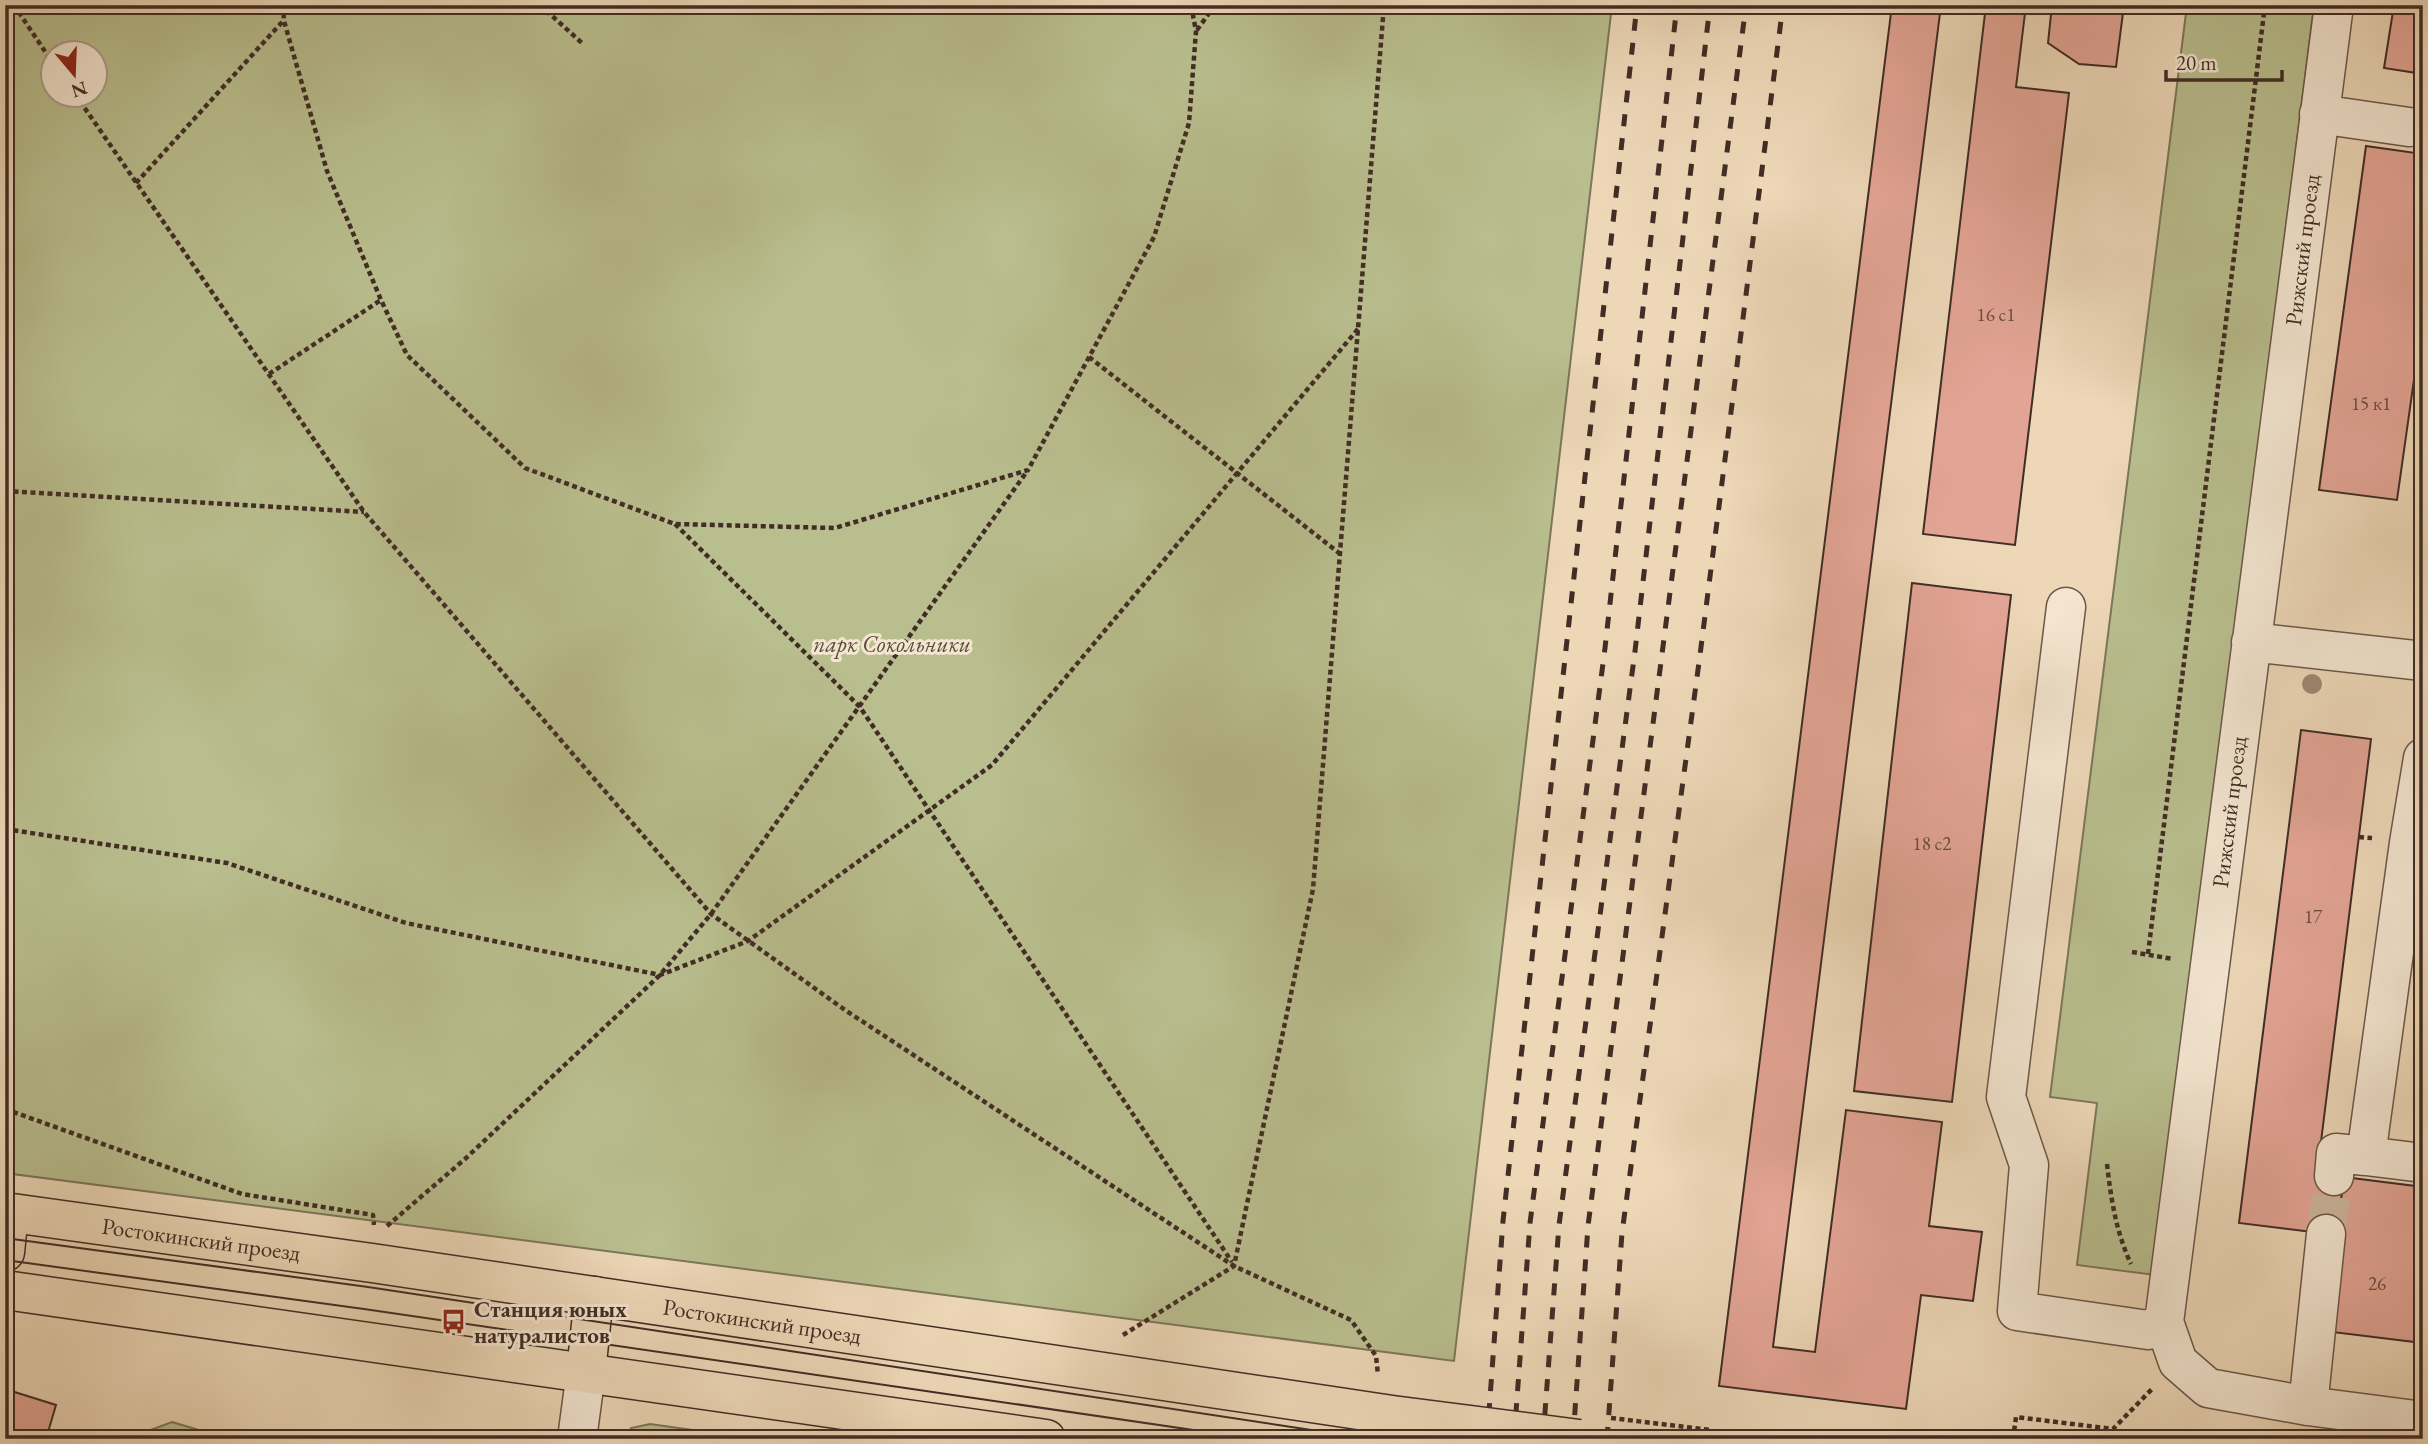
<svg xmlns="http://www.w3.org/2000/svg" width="2428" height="1444" font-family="'EB Garamond',serif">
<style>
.green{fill:#b9be8e;stroke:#7d765a;stroke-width:2;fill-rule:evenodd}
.building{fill:#e2a494;stroke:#412d25;stroke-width:2}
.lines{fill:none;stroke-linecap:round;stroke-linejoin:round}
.minor-tunnel{stroke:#cbb59a;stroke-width:38;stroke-dasharray:38 19;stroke-linecap:butt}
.minor-casing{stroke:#6c584a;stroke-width:41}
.major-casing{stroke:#412d25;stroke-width:41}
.path{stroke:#412d25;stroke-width:4.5;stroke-dasharray:5 3.5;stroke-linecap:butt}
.minor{stroke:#f3e5d0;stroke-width:38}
.major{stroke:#edd7b7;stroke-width:38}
.tram{stroke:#412d25;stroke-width:2}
.rail{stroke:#412d25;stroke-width:5;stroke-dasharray:12 12;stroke-linecap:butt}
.major-bridge-casing{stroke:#412d25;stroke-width:41;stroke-linecap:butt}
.path-bridge{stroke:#412d25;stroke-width:4.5;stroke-dasharray:5 3.5;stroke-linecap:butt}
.major-bridge{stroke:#edd7b7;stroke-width:38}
.tree{fill:#9c8972}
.labels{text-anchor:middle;stroke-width:6;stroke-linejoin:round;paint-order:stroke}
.number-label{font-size:19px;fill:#694b41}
.street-label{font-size:23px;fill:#412d25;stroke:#f3e5d0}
.park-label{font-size:23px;font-style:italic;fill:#594a3a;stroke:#f3e5d0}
.poi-label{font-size:23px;font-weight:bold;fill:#412d25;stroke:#f3e5d0;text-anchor:start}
</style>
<rect width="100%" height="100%" fill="#edd7b7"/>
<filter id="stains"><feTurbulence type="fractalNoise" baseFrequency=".00286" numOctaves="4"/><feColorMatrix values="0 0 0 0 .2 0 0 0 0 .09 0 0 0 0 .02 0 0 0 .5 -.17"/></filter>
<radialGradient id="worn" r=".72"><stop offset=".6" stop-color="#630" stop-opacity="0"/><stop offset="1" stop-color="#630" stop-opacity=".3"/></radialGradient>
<path class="green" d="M 5,5 L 1612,5 L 1454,1361 L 5,1173 ZM 52,52 L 94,52 L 94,94 L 52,94 Z
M 2187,5 L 2314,5 L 2155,1275 L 2077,1265 L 2097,1103 L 2050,1097 Z
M 172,1422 L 229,1439 L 126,1439 Z
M 650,1424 L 757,1439 L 628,1439 L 631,1428 Z"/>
<path class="building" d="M 1892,5 L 1941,5 L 1773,1347 L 1815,1352 L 1846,1110 L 1942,1122 L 1929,1226 L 1982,1232 L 1973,1301 L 1921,1295 L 1906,1409 L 1719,1386 Z
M 1986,5 L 2026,5 L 2016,87 L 2069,93 L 2015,545 L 1923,534 Z
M 2052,5 L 2124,5 L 2116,67 L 2079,64 L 2048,43 Z
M 2394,5 L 2423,5 L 2423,74 L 2384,68 Z
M 2366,146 L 2423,154 L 2423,316 L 2397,500 L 2319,490 Z
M 1912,583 L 2011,595 L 1952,1102 L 1854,1091 Z
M 2301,730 L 2371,739 L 2317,1174 L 2344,1177 L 2336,1235 L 2239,1223 Z
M 2344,1177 L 2423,1187 L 2423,1343 L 2324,1331 Z
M 5,1389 L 56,1405 L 46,1439 L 5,1439 Z"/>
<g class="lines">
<path class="minor-tunnel" d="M 2326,1234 L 2334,1176"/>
<defs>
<path id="minor" d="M 2334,5 L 2164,1322 L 2178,1362 L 2208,1388 L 2308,1406 L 2423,1421
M 2319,114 L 2409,127
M 2066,607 L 2006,1097 L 2029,1165 L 2017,1311 L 2148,1330 L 2164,1322
M 2251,642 L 2423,661
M 2366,1156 L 2423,1163
M 2334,1176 L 2336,1153 L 2366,1156 L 2409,843 L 2423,758
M 2308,1406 L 2326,1234
M 577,1439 L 586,1372"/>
<g id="major">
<path id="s1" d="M 5,1212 L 372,1263 L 1392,1415"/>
<path d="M 5,1252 L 9,1213"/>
<path d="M 5,1290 L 1046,1439"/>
<path d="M 586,1372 L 594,1296"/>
</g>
</defs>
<use href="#minor" class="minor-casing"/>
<use href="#major" class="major-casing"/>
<path class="path" d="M 14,5 L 52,62
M 283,5 L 284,21 L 327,171 L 381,300 L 407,355 L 525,468 L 675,524 L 835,528 L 1028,470 L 1154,237 L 1189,123 L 1196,31 L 1191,5
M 540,5 L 582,43
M 1197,30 L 1215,5
M 75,94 L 364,512 L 711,914 L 845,1010 L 1234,1266 L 1351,1320 L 1376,1356 L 1378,1375
M 136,183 L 283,21
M 1089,357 L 1339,553
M 269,374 L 381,300
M 5,491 L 364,512
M 675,524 L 860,707 L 1232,1262
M 5,829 L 227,863 L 406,923 L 660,975 L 748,941 L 992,765 L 1358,329
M 2359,837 L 2372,838
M 2132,952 L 2173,959
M 2148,954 L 2265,5
M 5,1109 L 242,1194 L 373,1215 L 374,1225
M 2107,1164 C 2111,1199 2116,1232 2131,1264
M 387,1226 L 465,1159 L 660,975 L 711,914 L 1028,470
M 1123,1335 L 1234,1266 L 1313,889 L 1384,5
M 2013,1439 L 2016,1417 L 2113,1429 L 2153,1388"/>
<use href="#minor" class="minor"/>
<use href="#major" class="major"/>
<path class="tram" d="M 5,1238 L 368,1287 L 1371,1439
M 5,1260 L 364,1309 L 1255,1439"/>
<path class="rail" d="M 1487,1439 L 1503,1221 L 1637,5
M 1514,1439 L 1530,1223 L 1605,648 L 1677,5
M 1543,1439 L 1559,1225 L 1635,651 L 1710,5
M 1573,1439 L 1588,1226 L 1746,5
M 1607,1439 L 1622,1233 L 1700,655 L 1783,5"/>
<defs>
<path id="major-bridge" d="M 1392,1415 L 1579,1439"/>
</defs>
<use href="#major-bridge" class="major-bridge-casing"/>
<path class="path-bridge" d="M 1611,1418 L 1711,1430"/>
<use href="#major-bridge" class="major-bridge"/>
</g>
<circle class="tree" cx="2312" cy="684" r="10"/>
<defs>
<symbol id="bus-bare" viewBox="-9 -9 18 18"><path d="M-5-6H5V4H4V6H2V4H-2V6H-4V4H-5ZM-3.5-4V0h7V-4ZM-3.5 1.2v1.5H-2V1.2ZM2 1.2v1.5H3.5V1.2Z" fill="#8f2418" stroke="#f3e5d0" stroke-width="2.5" paint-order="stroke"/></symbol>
</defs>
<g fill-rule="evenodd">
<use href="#bus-bare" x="436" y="1304" width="35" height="35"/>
</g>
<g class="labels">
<g class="number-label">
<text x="1996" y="321">16 с1</text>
<text x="2371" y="410">15 к1</text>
<text x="1932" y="850">18 с2</text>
<text x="2313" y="923">17</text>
<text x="2377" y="1290">26</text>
</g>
<g class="street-label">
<text transform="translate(2302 250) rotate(-83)" y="8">Рижский проезд</text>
<text transform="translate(2229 812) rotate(-83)" y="8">Рижский проезд</text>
<text dy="8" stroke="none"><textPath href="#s1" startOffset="198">Ростокинский проезд</textPath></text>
<text dy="8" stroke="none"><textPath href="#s1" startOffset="765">Ростокинский проезд</textPath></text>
</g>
<g class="park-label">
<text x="892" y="652">парк Сокольники</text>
</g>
<g class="poi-label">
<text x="474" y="1317">Станция юных<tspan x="474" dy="26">натуралистов</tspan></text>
</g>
</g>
<rect width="2428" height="1444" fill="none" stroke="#edd7b7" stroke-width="28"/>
<rect x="7" y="7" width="2414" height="1430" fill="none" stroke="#412d25" stroke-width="3.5"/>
<rect x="14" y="14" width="2400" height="1416" fill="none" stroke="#412d25" stroke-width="2"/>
<g transform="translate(74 74) rotate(161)"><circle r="33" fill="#f3e5d0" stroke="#ac9b8c" stroke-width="2"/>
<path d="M0-5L12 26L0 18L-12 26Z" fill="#8f2418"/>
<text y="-10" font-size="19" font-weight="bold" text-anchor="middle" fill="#412d25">N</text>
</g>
<path d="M2166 70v10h116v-10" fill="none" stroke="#412d25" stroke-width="3.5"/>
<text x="2176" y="70" font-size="21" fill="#412d25" stroke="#f3e5d0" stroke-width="5" paint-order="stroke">20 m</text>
<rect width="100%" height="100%" filter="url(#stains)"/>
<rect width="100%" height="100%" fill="url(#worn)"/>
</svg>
